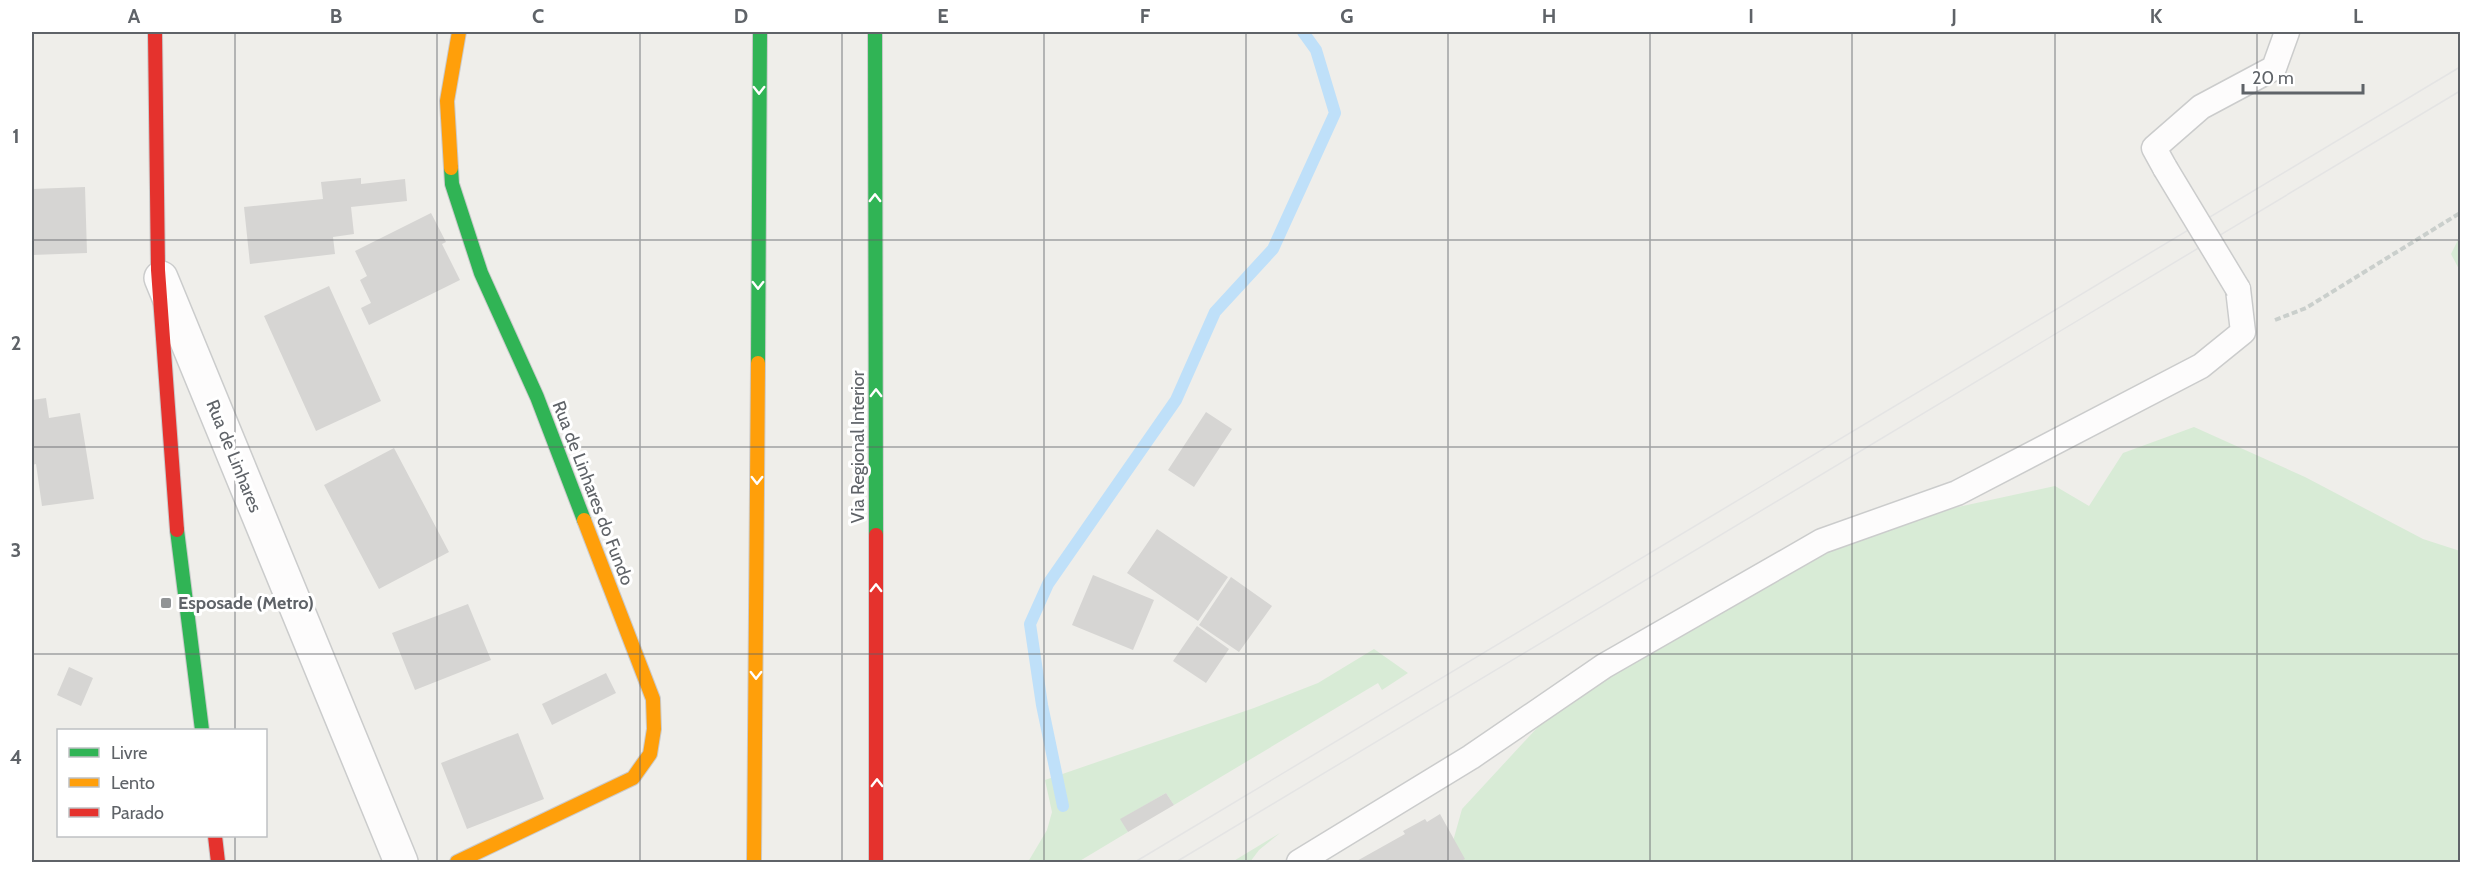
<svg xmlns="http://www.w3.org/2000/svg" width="2492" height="894" font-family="Cabin,sans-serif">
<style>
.green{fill:#d8ebd6}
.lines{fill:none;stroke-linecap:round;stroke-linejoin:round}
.stream{stroke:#bfe0f9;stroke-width:12}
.building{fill:#d6d5d3}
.lane-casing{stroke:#cbcccc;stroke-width:27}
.street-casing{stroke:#cbcccc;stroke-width:36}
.fast-casing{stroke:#cacacb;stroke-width:16}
.slow-casing{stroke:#cacacb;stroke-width:16}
.jam-casing{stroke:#cacacb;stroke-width:16}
.path{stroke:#cacfcc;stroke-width:4;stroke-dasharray:6 3;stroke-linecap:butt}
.lane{stroke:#fdfcfc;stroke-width:24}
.street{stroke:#fdfcfc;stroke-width:33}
.fast{stroke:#30b455;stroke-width:14}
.slow{stroke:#ff9f0a;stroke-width:14}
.jam{stroke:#e5322d;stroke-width:14}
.tram{stroke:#e4e4e4;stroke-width:1.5}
.lane-bridge-casing{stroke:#cbcccc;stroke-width:27;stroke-linecap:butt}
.lane-bridge{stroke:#fdfcfc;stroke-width:24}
.oneway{stroke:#fff}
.grid{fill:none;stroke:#5f6368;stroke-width:1.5;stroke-opacity:0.55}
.poi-dot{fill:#919496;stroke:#fff;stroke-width:2}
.labels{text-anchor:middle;stroke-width:6;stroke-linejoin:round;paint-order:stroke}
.street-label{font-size:18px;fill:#5f6368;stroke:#fff}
.poi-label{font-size:18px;font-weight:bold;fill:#5f6368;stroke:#fff;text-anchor:start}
.neatline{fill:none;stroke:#5f6368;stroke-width:2}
.grid-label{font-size:20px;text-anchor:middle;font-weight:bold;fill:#5f6368}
</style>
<rect width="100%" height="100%" fill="#efeeea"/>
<path class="green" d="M 2460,236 L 2460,271 L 2451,254 Z
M 2194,427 L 2305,477 L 2423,539 L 2460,551 L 2460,862 L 1442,862 L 1450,852 L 1462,809 L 1560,703 L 1738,579 L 1898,520 L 2055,486 L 2089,506 L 2123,453 Z
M 1374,649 L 1408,673 L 1382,690 L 1378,683 L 1174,805 L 1166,793 L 1121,819 L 1128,832 L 1078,862 L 1028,862 L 1047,830 L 1052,812 L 1045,780 L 1254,708 L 1318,683 Z
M 1280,833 L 1259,850 L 1250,862 L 1232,862 Z"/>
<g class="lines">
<path class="stream" d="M 1063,806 L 1042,705 L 1030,624 L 1048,584 L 1176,400 L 1215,312 L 1273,249 L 1335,113 L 1316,50 L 1303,32"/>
</g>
<path class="building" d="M 361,178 L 361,184 L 405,179 L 407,201 L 351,207 L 354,234 L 333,237 L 335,254 L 250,264 L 244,207 L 323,199 L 321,182 Z
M 85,187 L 87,253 L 32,255 L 32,189 Z
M 431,213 L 446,242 L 442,244 L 460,280 L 369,325 L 361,308 L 371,303 L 360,280 L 367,276 L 355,251 Z
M 329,286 L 381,401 L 316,431 L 264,316 Z
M 46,398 L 49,418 L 80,413 L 94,499 L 42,506 L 36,464 L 32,465 L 32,400 Z
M 1206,412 L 1232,429 L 1194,487 L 1168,470 Z
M 394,448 L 449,552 L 379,589 L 324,485 Z
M 1157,529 L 1228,577 L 1198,621 L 1127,573 Z
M 1093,575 L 1154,600 L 1133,650 L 1072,625 Z
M 1231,577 L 1272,606 L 1239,652 L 1199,625 Z
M 468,604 L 491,660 L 415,690 L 392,633 Z
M 1197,626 L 1229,649 L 1206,683 L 1173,661 Z
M 69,667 L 93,678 L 81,706 L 57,695 Z
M 606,673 L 616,693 L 552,725 L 542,704 Z
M 518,733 L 544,799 L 467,829 L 441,763 Z
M 1166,793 L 1174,805 L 1128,832 L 1120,819 Z
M 1440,814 L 1465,859 L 1459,862 L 1355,862 L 1405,834 L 1403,831 L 1425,819 L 1427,822 Z"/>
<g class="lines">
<defs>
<path id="lane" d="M 2165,168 L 2154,148 L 2201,107 L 2274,68 L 2287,32
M 1299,862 L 1471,757 L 1604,666 L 1822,541 L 1957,493 L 2201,366 L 2243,332 L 2238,289"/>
<path id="street" d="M 161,278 L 401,862"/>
<path id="fast" d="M 875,32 L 876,535
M 451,168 L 452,184 L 481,273 L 537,397 L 584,520
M 758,363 L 760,32
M 177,530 L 202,730"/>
<path id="slow" d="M 451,168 L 447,101 L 459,32
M 457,862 L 633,778 L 650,754 L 654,729 L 653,699 L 584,520
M 754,862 L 758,363"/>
<path id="jam" d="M 155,32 L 158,270 L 177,530
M 876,535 L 876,862
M 215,836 L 218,862"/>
</defs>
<use href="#lane" class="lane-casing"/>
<use href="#street" class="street-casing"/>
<use href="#fast" class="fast-casing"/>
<use href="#slow" class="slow-casing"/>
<use href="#jam" class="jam-casing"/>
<path class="path" d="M 2275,320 L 2306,308 L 2460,213"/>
<use href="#lane" class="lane"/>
<use href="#street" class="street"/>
<use href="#fast" class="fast"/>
<use href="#slow" class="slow"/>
<use href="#jam" class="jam"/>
<path class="tram" d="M 1135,862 L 2460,67
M 1176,862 L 2460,91"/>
<defs>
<path id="lane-bridge" d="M 2165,168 L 2238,289"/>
</defs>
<use href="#lane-bridge" class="lane-bridge-casing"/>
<use href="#lane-bridge" class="lane-bridge"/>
</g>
<defs><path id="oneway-chevron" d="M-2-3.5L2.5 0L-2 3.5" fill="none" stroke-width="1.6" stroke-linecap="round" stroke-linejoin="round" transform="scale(1.5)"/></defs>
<g class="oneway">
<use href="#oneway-chevron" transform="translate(759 90) rotate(90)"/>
<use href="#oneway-chevron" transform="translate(875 198) rotate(-90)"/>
<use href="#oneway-chevron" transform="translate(758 285) rotate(90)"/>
<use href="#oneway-chevron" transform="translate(876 393) rotate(-90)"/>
<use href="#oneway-chevron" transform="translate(757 480) rotate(90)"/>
<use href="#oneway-chevron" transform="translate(876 588) rotate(-90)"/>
<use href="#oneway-chevron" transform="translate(756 675) rotate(90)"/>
<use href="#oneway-chevron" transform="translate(877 783) rotate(-90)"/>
</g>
<path class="grid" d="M 235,32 L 235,730M 437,32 L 437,862M 640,32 L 640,862M 842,32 L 842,862M 1044,32 L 1044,862M 1246,32 L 1246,862M 1448,32 L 1448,862M 1650,32 L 1650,862M 1852,32 L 1852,862M 2055,32 L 2055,862M 2257,32 L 2257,862M 32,240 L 2460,240M 32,447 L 2460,447M 32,654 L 2460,654M 235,836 L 235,862"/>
<rect class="poi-dot" x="160" y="597" width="12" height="12" rx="3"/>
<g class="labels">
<g class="street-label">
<text transform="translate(858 447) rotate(-90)" y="6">Via Regional Interior</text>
<text transform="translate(234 456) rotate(68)" y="6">Rua de Linhares</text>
<text transform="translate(593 493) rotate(69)" y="6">Rua de Linhares do Fundo</text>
</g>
<g class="poi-label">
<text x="178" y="609">Esposade (Metro)</text>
</g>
</g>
<rect width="2492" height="894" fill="none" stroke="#ffffff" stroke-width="66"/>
<rect x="57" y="729" width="210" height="108" fill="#ffffff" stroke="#bfc1c3" stroke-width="1.5"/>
<rect x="69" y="748" width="30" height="9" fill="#30b455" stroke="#bfc1c3" stroke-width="1.5"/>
<text x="111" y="759" font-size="18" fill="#5f6368">Livre</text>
<rect x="69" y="778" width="30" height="9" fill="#ff9f0a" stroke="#bfc1c3" stroke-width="1.5"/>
<text x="111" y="789" font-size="18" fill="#5f6368">Lento</text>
<rect x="69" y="808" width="30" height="9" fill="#e5322d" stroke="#bfc1c3" stroke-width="1.5"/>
<text x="111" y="819" font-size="18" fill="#5f6368">Parado</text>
<path d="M2243 84v9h120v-9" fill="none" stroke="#5f6368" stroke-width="3"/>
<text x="2252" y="84" font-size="18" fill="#5f6368" stroke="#ffffff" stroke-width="4.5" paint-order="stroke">20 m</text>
<rect x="33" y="33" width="2426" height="828" class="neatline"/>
<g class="grid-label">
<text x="134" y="23">A</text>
<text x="336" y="23">B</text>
<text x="538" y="23">C</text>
<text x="741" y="23">D</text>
<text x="943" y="23">E</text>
<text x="1145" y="23">F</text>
<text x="1347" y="23">G</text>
<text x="1549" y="23">H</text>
<text x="1751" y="23">I</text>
<text x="1954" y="23">J</text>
<text x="2156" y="23">K</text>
<text x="2358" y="23">L</text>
<text x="16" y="143">1</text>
<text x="16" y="350">2</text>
<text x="16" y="557">3</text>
<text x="16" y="764">4</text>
</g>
</svg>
